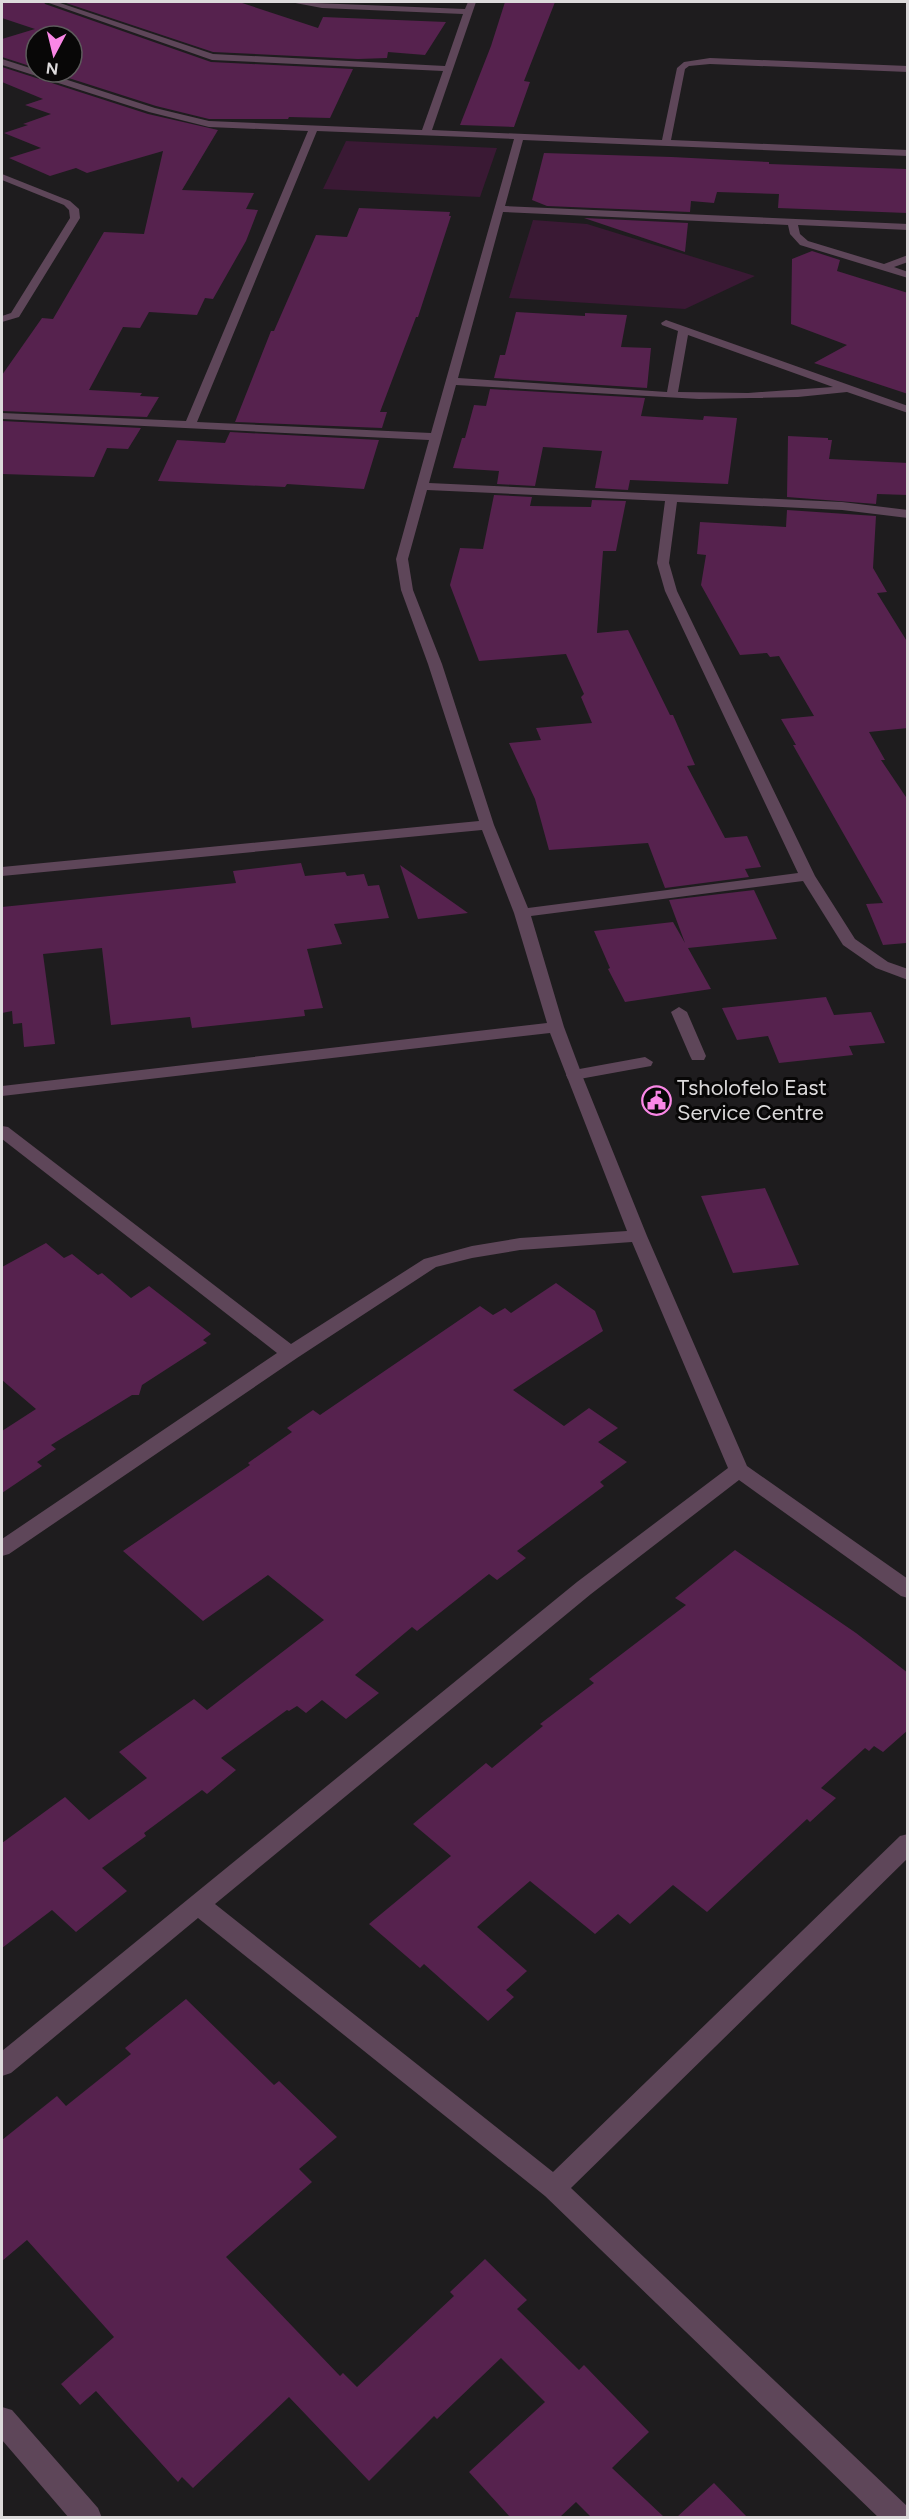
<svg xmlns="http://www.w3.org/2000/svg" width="909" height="2519" font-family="Figtree,sans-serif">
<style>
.green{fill:#3a1934}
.building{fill:#56224e}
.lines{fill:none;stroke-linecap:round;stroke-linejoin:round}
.lane{fill:#5e4659;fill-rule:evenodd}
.street{fill:#5e4659;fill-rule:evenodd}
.labels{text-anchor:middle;stroke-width:6;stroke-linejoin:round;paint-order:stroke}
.poi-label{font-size:22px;fill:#dcdadb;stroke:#080707;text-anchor:start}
</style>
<rect width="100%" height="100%" fill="#1e1c1e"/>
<path class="green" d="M 346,141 L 497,148 L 480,197 L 323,189 Z
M 533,220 L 587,224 L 755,276 L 685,309 L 509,298 Z"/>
<path class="building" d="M 2,2 L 44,2 L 45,4 L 211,62 L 353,69 L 330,118 L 289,117 L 288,119 L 209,119 L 156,106 L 50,72 L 72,72 L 72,36 L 36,36 L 36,68 L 2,57 L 2,39 L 35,29 L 2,18 Z
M 63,2 L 239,2 L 318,28 L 323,17 L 446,22 L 425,55 L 388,52 L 387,58 L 358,59 L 213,52 Z
M 505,2 L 555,2 L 524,81 L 530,82 L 514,127 L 460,125 L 491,46 Z
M 2,67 L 148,114 L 218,130 L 182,190 L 254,193 L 246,209 L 258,210 L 246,241 L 213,299 L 205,298 L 197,315 L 149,312 L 140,328 L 123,327 L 89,390 L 142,393 L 140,396 L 159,397 L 147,417 L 2,411 L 2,375 L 42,318 L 53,319 L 104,232 L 144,234 L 163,151 L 87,173 L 76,168 L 50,176 L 9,158 L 41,148 L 4,133 L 28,125 L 23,124 L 51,114 L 25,105 L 43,99 L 2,82 Z
M 544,153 L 672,157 L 769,162 L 769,164 L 906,169 L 907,213 L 778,208 L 779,194 L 717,192 L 714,203 L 691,201 L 690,212 L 547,206 L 532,200 Z
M 359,208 L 450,212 L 449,216 L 451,216 L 418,317 L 416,317 L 410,333 L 380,412 L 387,412 L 382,428 L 235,422 L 271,331 L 274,331 L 316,235 L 347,237 Z
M 584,218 L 688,223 L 685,252 Z
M 812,251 L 840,260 L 837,271 L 908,293 L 908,394 L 814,363 L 847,345 L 791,324 L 792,259 Z
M 516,312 L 585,316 L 585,313 L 627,315 L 621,347 L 651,348 L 647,388 L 494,378 L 500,355 L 505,355 Z
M 490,389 L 645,398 L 641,416 L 703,420 L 704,416 L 737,418 L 728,484 L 630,480 L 628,490 L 595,488 L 602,451 L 543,447 L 535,486 L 497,484 L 499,471 L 453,468 L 462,438 L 465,438 L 474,405 L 486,406 Z
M 2,421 L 141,428 L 128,449 L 107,448 L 94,477 L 2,474 Z
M 230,432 L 379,440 L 364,489 L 287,484 L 285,487 L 158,481 L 177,440 L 225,443 Z
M 788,436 L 828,438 L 828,440 L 832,440 L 829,459 L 908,463 L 908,495 L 877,494 L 876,504 L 787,497 Z
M 494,495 L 532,497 L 530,506 L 591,507 L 592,500 L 626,501 L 616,551 L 603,551 L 597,633 L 628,630 L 670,715 L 673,715 L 695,765 L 687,766 L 725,838 L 747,836 L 761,867 L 745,869 L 749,877 L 665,888 L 648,843 L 549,850 L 535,799 L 509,743 L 541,740 L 536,728 L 592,723 L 581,697 L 584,694 L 566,654 L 479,661 L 450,585 L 460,548 L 483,549 Z
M 787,510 L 876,516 L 873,568 L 887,592 L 877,593 L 908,643 L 908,728 L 869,732 L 885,760 L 881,760 L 908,800 L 908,945 L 906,943 L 883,945 L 866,904 L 883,903 L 793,745 L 796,745 L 781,719 L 814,716 L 779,656 L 770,657 L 767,653 L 740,655 L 701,585 L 706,555 L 697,554 L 700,522 L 786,527 Z
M 301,863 L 305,876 L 345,872 L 347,876 L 364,874 L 368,886 L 379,885 L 389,918 L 334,924 L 342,944 L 307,949 L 323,1008 L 304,1010 L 305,1016 L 192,1028 L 190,1017 L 111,1025 L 102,948 L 43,954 L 55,1044 L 24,1047 L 22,1023 L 13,1024 L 12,1011 L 2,1013 L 2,907 L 236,883 L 233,871 Z
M 400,865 L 468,913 L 418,919 Z
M 754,890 L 777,939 L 688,948 L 711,989 L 625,1002 L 608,969 L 610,968 L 594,931 L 673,922 L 685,943 L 669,900 Z
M 826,997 L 834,1015 L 871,1012 L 885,1043 L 849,1046 L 853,1055 L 779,1063 L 768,1036 L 737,1040 L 722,1008 Z
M 765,1188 L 799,1265 L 733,1273 L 701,1196 Z
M 46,1243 L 64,1258 L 72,1254 L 98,1275 L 102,1273 L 131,1298 L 149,1286 L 211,1334 L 203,1340 L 207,1343 L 142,1385 L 139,1395 L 132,1395 L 51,1445 L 56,1449 L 37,1462 L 42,1466 L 2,1493 L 2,1431 L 36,1409 L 2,1380 L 2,1267 Z
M 556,1283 L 595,1311 L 603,1331 L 513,1390 L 564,1426 L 589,1408 L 618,1428 L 598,1442 L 627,1462 L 600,1482 L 604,1486 L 517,1551 L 526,1558 L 497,1580 L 489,1574 L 417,1631 L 412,1627 L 355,1675 L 379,1693 L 346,1719 L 322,1700 L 306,1713 L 297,1706 L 289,1711 L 287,1710 L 221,1758 L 236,1770 L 207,1794 L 202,1790 L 144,1833 L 146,1836 L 102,1868 L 127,1891 L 76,1932 L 52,1910 L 2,1948 L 2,1843 L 65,1797 L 89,1820 L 147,1778 L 119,1752 L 194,1699 L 207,1710 L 324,1620 L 268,1575 L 203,1621 L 123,1551 L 250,1465 L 248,1463 L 292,1432 L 287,1428 L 313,1410 L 320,1415 L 480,1306 L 493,1315 L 505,1308 L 511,1313 Z
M 735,1550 L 856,1633 L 908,1673 L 908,1730 L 883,1752 L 874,1746 L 869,1751 L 865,1748 L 821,1788 L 836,1798 L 810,1822 L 807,1819 L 707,1912 L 673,1885 L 630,1924 L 618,1914 L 595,1934 L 530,1881 L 477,1927 L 527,1971 L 506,1990 L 514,1997 L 488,2021 L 424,1964 L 420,1968 L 369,1924 L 451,1856 L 413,1824 L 486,1763 L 492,1768 L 543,1726 L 540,1724 L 594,1683 L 589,1679 L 686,1605 L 675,1598 Z
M 186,1999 L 274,2085 L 279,2081 L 337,2137 L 299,2169 L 312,2182 L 226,2257 L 340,2376 L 343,2373 L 357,2387 L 454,2296 L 450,2292 L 485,2259 L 527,2300 L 517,2309 L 579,2370 L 584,2365 L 649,2432 L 612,2468 L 664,2517 L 591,2517 L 576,2502 L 560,2517 L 510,2517 L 469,2472 L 545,2402 L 501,2358 L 437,2419 L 434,2416 L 369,2481 L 289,2397 L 193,2488 L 182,2477 L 178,2482 L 96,2391 L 80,2405 L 61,2384 L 114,2337 L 27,2240 L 2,2261 L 2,2140 L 57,2096 L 66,2106 L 131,2054 L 125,2048 Z
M 714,2483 L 747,2517 L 677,2517 Z"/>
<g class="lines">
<path class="lane" d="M 679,1007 L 687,1012 L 706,1056 L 704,1060 L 692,1060 L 690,1056 L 671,1012 Z
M 645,1057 L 653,1062 L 651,1066 L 574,1080 L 568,1079 L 566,1075 L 568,1071 L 574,1070 Z"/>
<path class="street" d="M 46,2 L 57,2 L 213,54 L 445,66 L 463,14 L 322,8 L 290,2 L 465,9 L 468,2 L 476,2 L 432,130 L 662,140 L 677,68 L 684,62 L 710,58 L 908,66 L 908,72 L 710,64 L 689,66 L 685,69 L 671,140 L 908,150 L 908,156 L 523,140 L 505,206 L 908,224 L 908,230 L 798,225 L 800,234 L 808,241 L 884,264 L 908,255 L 908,262 L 894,267 L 908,272 L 908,278 L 800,245 L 790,234 L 788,225 L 503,212 L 458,378 L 667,392 L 678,331 L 662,325 L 661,323 L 666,320 L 908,406 L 908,413 L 847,392 L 798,397 L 699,399 L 456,385 L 429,483 L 842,502 L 908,510 L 908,518 L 842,510 L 677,502 L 669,563 L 677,591 L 815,876 L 855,939 L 888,962 L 908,969 L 908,980 L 876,968 L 843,945 L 803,881 L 531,916 L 564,1027 L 582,1075 L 647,1236 L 747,1466 L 908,1579 L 908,1598 L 901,1596 L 739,1480 L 591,1594 L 215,1904 L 553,2172 L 900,1836 L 908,1834 L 908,1858 L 571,2188 L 908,2507 L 908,2518 L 879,2518 L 545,2196 L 198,1918 L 11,2073 L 2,2076 L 2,2051 L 577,1582 L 728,1468 L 632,1242 L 520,1250 L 472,1258 L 436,1267 L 297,1358 L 9,1554 L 2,1556 L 2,1539 L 277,1353 L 2,1139 L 2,1126 L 8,1127 L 291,1344 L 424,1259 L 472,1246 L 520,1238 L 627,1231 L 550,1033 L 2,1096 L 2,1086 L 547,1023 L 514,913 L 482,830 L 2,876 L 2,867 L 479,821 L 428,664 L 401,590 L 396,559 L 429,440 L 2,419 L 2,413 L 186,421 L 308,131 L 209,127 L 149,112 L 2,65 L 2,59 L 155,108 L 209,121 L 422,130 L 443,71 L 212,60 ZM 317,131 L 514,139 L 431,433 L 197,422 ZM 688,335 L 833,387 L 748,393 L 678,392 ZM 427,490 L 665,501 L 657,563 L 665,591 L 798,873 L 528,908 L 494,825 L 442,664 L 413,590 L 408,559 Z
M 2,174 L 70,201 L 79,209 L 80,218 L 19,317 L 2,322 L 2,316 L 11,313 L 70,218 L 69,210 L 64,205 L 2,180 Z
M 2,2407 L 12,2410 L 98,2508 L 102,2518 L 69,2518 L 2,2440 Z"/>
</g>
<defs>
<symbol id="civic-ring" viewBox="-11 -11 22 22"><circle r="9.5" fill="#080707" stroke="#fa87e6" stroke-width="1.5"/><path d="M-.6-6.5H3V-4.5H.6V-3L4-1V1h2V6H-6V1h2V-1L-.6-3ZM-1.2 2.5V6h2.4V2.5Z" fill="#fa87e6"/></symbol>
</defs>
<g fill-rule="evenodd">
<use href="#civic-ring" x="640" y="1084" width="33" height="33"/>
</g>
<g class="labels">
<g class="poi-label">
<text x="677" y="1095">Tsholofelo East<tspan x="677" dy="25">Service Centre</tspan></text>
</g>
</g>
<rect width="909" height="2519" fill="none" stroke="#dcdadb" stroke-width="6"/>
<g transform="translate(54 54) rotate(187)"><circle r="28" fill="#080707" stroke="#5d5b5c" stroke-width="1.5"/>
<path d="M0-4.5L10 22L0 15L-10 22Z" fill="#fa87e6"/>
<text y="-9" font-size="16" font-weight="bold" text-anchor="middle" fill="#dcdadb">N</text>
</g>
</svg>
